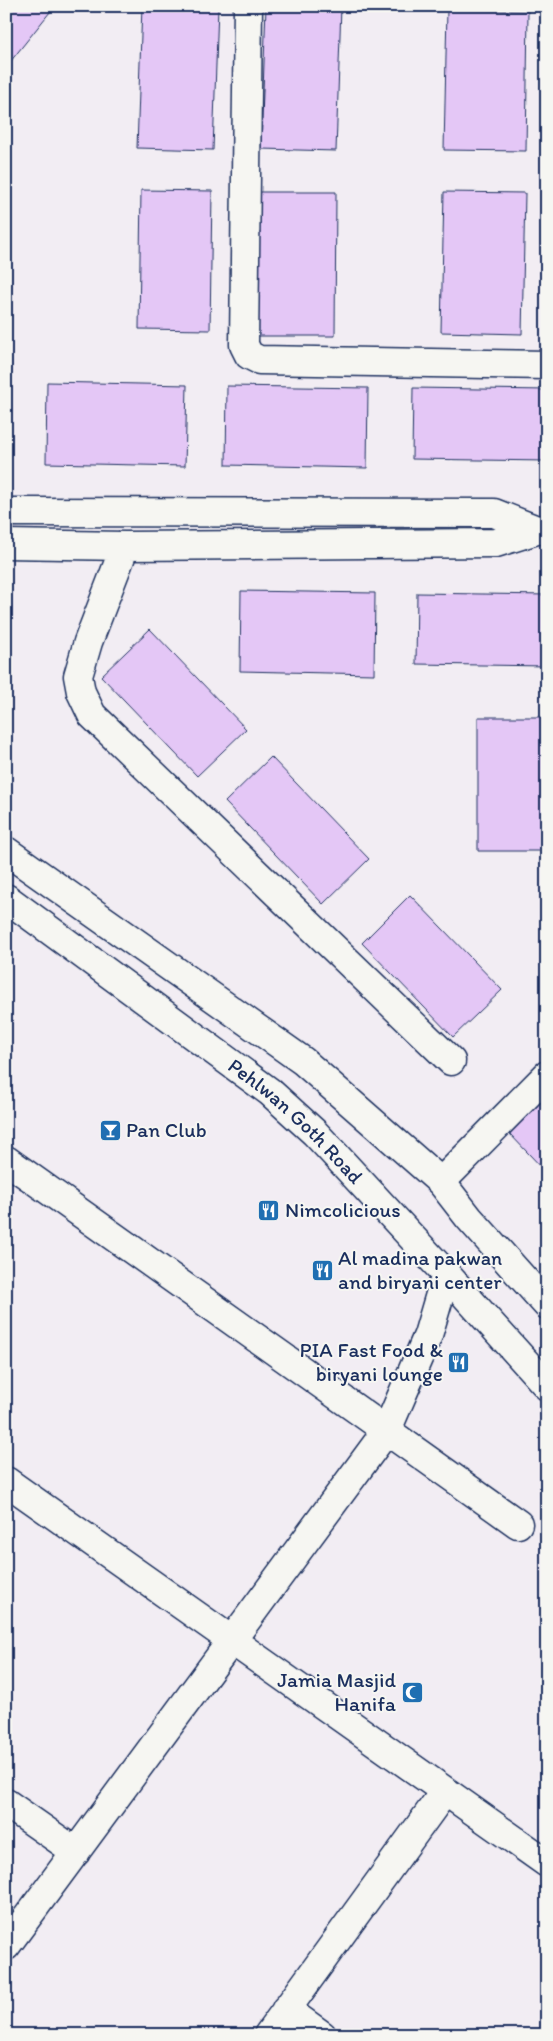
<svg xmlns="http://www.w3.org/2000/svg" width="553" height="2041" font-family="Itim,sans-serif">
<style>
.building{fill:#e4c7f6;stroke:#1b2f5e}
.lines{fill:none;stroke-linecap:round;stroke-linejoin:round}
.street-casing{stroke:#1b2f5e;stroke-width:31}
.secondary-casing{stroke:#1b2f5e;stroke-width:31}
.street{stroke:#f6f6f2;stroke-width:28}
.secondary{stroke:#f6f6f2;stroke-width:28}
.labels{text-anchor:middle;stroke-width:4;stroke-linejoin:round;paint-order:stroke}
.street-label{font-size:21px;fill:#1b2f5e;stroke:#f6f6f2}
.poi-label{font-size:21px;fill:#1b2f5e;stroke:#f6f6f2;text-anchor:start}
</style>
<rect width="100%" height="100%" fill="#f2edf3"/>
<filter id="ink" filterUnits="userSpaceOnUse"><feTurbulence type="fractalNoise" baseFrequency=".02" numOctaves="2"/><feDisplacementMap in="SourceGraphic" scale="10" xChannelSelector="R" yChannelSelector="G"/><feConvolveMatrix kernelMatrix="1 2 1 2 8 2 1 2 1" color-interpolation-filters="sRGB"/></filter>
<g filter="url(#ink)">
<path class="building" d="M 6,6 L 54,7 L 6,67 Z
M 142,6 L 218,7 L 213,150 L 137,148 Z
M 266,6 L 341,6 L 336,151 L 261,149 Z
M 447,9 L 528,11 L 526,151 L 444,150 Z
M 141,190 L 212,191 L 210,330 L 139,329 Z
M 259,192 L 336,192 L 335,336 L 257,336 Z
M 444,192 L 525,193 L 522,334 L 441,332 Z
M 47,382 L 187,385 L 185,466 L 46,463 Z
M 227,386 L 368,388 L 367,468 L 226,465 Z
M 413,388 L 547,390 L 547,461 L 412,459 Z
M 241,591 L 375,593 L 374,674 L 240,671 Z
M 417,593 L 547,595 L 547,666 L 416,664 Z
M 150,629 L 246,729 L 197,776 L 101,676 Z
M 478,717 L 547,717 L 547,851 L 478,851 Z
M 271,757 L 369,859 L 323,904 L 225,802 Z
M 410,895 L 502,990 L 453,1037 L 362,943 Z
M 547,1096 L 547,1173 L 509,1133 Z"/>
<g class="lines">
<defs>
<path id="street" d="M 248,6 L 244,345 L 249,355 L 259,360 L 547,365
M 6,512 L 494,513 L 537,530
M 6,544 L 125,546 L 496,543 L 537,530 L 547,529
M 125,546 L 88,642 L 78,676 L 81,692 L 92,715 L 451,1061
M 6,1160 L 518,1524
M 441,1182 L 547,1075
M 6,1481 L 547,1863
M 6,1803 L 76,1852
M 6,1946 L 387,1430 L 428,1335 L 446,1274
M 286,2009 L 322,2035
M 268,2035 L 445,1791"/>
<g id="secondary">
<path d="M 6,851 L 303,1061 L 441,1182 L 469,1218 L 547,1305"/>
<path id="s1" d="M 6,898 L 270,1092 L 315,1133 L 446,1274 L 547,1386"/>
</g>
</defs>
<use href="#street" class="street-casing"/>
<use href="#secondary" class="secondary-casing"/>
<use href="#street" class="street"/>
<use href="#secondary" class="secondary"/>
</g>
</g>
<defs>
<symbol id="bar-square" viewBox="-11 -11 22 22"><rect x="-9" y="-9" width="18" height="18" rx="4" fill="#1f6fb2" stroke="#f6f6f2"/><path d="M-6-5H6L.8 .8V4.5H3.5V6h-7V4.5H-.8V.8Z" fill="#fff"/></symbol>
<symbol id="restaurant-square" viewBox="-11 -11 22 22"><rect x="-9" y="-9" width="18" height="18" rx="4" fill="#1f6fb2" stroke="#f6f6f2"/><path d="M-5-6h1v4h1v-4h1v4h1v-4h1v5L-1.5 .5V6h-2V.5L-5-1ZM5-6V6H3V1.5H1.5Q1.5-4 5-6Z" fill="#fff"/></symbol>
<symbol id="mosque-square" viewBox="-11 -11 22 22"><rect x="-9" y="-9" width="18" height="18" rx="4" fill="#1f6fb2" stroke="#f6f6f2"/><path d="M3.5-4.9A6 6 0 1 0 3.5 4.9A5 5 0 1 1 3.5-4.9Z" fill="#fff"/></symbol>
</defs>
<g fill-rule="evenodd">
<use href="#bar-square" x="98" y="1118" width="25" height="25"/>
<use href="#restaurant-square" x="256" y="1198" width="25" height="25"/>
<use href="#restaurant-square" x="310" y="1258" width="25" height="25"/>
<use href="#restaurant-square" x="446" y="1350" width="25" height="25"/>
<use href="#mosque-square" x="400" y="1680" width="25" height="25"/>
</g>
<g class="labels">
<g class="street-label">
<text dy="7" stroke="none"><textPath href="#s1" startOffset="366">Pehlwan Goth Road</textPath></text>
</g>
<g class="poi-label">
<text x="126" y="1137">Pan Club</text>
<text x="285" y="1217">Nimcolicious</text>
<text x="338" y="1265">Al madina pakwan<tspan x="338" dy="24">and biryani center</tspan></text>
<text x="443" y="1357" text-anchor="end">PIA Fast Food &amp;<tspan x="443" dy="24">biryani lounge</tspan></text>
<text x="396" y="1687" text-anchor="end">Jamia Masjid<tspan x="396" dy="24">Hanifa</tspan></text>
</g>
</g>
<rect width="553" height="2041" fill="none" stroke="#f6f6f2" stroke-width="25"/>
<rect x="12" y="12" width="528" height="2016" fill="none" stroke="#1b2f5e" stroke-width="2" filter="url(#ink)"/>
</svg>
